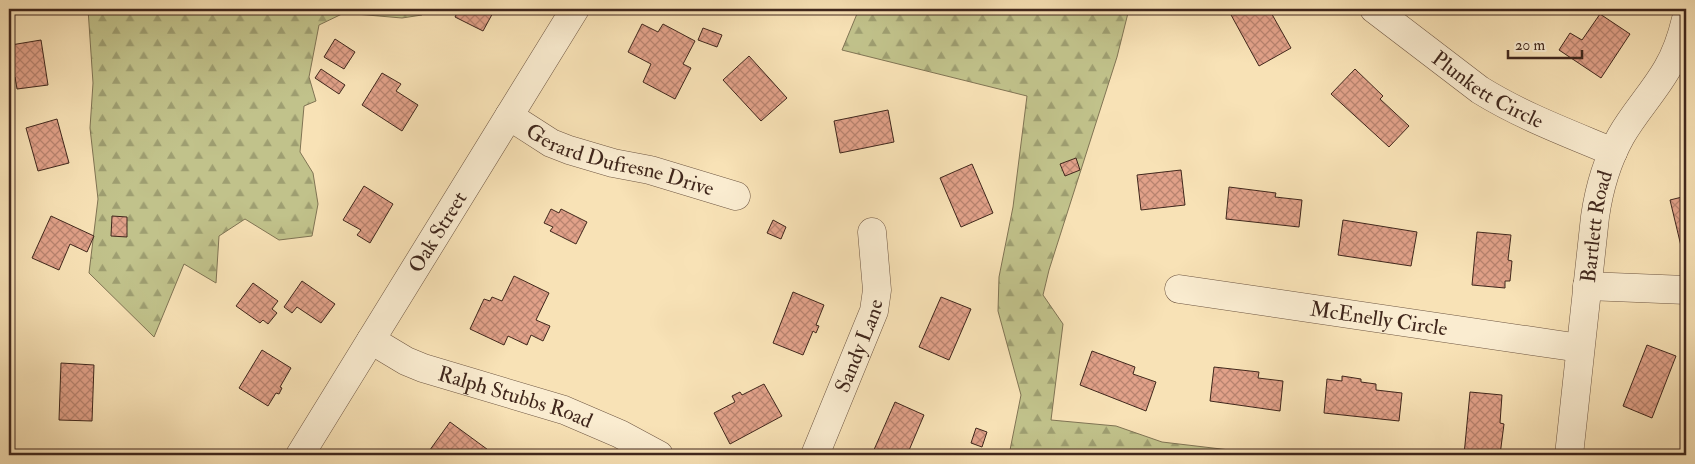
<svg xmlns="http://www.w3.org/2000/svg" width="1695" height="464" font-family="'IM FELL Double Pica',serif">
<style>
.forest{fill:url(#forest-firs);stroke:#807454}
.building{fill:url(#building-cross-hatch);stroke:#40271c}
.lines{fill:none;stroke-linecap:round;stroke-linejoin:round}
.minor-casing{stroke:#6e5642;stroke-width:29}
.minor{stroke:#faecd0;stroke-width:28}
.labels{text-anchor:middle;stroke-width:4.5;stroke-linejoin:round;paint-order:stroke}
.street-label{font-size:21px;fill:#40271c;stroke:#faecd0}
</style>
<defs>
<pattern id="forest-firs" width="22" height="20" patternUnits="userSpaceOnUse" patternTransform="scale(1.25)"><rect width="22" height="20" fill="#c1c28b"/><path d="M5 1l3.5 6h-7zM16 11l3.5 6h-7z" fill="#9e9e71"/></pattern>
<pattern id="building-cross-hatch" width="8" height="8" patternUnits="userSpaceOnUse" patternTransform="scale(1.25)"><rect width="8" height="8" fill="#e1a189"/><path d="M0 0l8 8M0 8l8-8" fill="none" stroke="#b8836f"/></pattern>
</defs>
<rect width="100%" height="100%" fill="#f8e2b6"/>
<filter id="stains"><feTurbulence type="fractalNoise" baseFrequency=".004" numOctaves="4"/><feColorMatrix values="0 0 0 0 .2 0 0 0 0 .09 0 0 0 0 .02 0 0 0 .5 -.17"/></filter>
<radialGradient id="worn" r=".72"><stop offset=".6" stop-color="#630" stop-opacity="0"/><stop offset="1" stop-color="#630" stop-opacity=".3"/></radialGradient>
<path class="forest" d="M 88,9 L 423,9 L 422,15 L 402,18 L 344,13 L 319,25 L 309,77 L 316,101 L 304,106 L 300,152 L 313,173 L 318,204 L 312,236 L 279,240 L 245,219 L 219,236 L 216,283 L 184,264 L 154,337 L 89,273 L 98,199 L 90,128 L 93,83 Z
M 859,9 L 1129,9 L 1117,57 L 1049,270 L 1043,295 L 1063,324 L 1051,420 L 1116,426 L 1162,442 L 1272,455 L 1009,455 L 1021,395 L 998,311 L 999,277 L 1013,207 L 1027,96 L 842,50 Z"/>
<path class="building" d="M 459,9 L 495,9 L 483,31 L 455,17 Z
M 1238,9 L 1269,9 L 1291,48 L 1259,66 L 1230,13 Z
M 1450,9 L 1476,9 L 1476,12 L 1450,13 Z
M 1600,14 L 1630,34 L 1601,78 L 1559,50 L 1570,33 L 1582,40 Z
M 642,24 L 658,32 L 663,24 L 695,41 L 683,64 L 691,68 L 675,99 L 643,82 L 651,64 L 628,52 Z
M 703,28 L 722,35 L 717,47 L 698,40 Z
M 335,39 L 355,52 L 344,69 L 324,57 Z
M 41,40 L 48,85 L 17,89 L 15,77 L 11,78 L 10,68 L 14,67 L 11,45 Z
M 749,56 L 787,98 L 761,121 L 723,80 Z
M 321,69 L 345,85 L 339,94 L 315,78 Z
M 1355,69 L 1383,96 L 1380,99 L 1409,126 L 1389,147 L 1331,94 Z
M 382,73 L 401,84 L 396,91 L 418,105 L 402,131 L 362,105 Z
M 888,110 L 894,142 L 840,153 L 834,121 Z
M 57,119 L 69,163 L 38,171 L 26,128 Z
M 1076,158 L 1080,170 L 1065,176 L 1060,164 Z
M 972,164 L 993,213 L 961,227 L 940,178 Z
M 1181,170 L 1185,205 L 1141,210 L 1137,175 Z
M 364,186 L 393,204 L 370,243 L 357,235 L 361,230 L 343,220 Z
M 1229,187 L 1276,193 L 1275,197 L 1302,200 L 1299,227 L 1226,219 Z
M 1686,196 L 1686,245 L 1681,246 L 1670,200 Z
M 551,209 L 559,213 L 561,209 L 587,222 L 576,244 L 550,231 L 553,227 L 544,223 Z
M 51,216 L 94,236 L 87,252 L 70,244 L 59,270 L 32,258 Z
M 112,216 L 127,217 L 127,237 L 111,236 Z
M 773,220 L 786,227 L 781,239 L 767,233 Z
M 1343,220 L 1417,232 L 1411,266 L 1338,255 Z
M 1477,232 L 1511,235 L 1508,260 L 1512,261 L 1510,281 L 1505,281 L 1505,288 L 1472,285 Z
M 514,276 L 549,293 L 536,320 L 550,326 L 543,341 L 531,335 L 527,345 L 508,336 L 504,345 L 470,329 L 484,299 L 490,301 L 492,297 L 502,301 Z
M 302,281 L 335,304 L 321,323 L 297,307 L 292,313 L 284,307 Z
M 253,283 L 278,301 L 272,309 L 277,313 L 268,324 L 263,320 L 260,323 L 236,306 Z
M 793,292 L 824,305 L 816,325 L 819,326 L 816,333 L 813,331 L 803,355 L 773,343 Z
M 941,297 L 971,309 L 949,360 L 919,347 Z
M 1647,345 L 1676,356 L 1652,418 L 1623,406 Z
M 262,350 L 291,368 L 280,387 L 282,388 L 279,394 L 276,393 L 268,406 L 239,388 Z
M 1092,351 L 1135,367 L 1133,374 L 1156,382 L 1146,411 L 1080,385 Z
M 61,363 L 94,365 L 92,421 L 59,420 Z
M 1214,367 L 1259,372 L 1258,378 L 1283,381 L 1280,411 L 1210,401 Z
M 1342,376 L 1361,379 L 1361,382 L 1376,384 L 1376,390 L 1402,393 L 1399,421 L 1324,413 L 1327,379 L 1342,381 Z
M 764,384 L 782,416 L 730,444 L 714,413 L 735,402 L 732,396 L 740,392 L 742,395 Z
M 1470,392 L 1502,395 L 1500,423 L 1504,424 L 1500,455 L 1464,455 Z
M 895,402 L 924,415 L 907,455 L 881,455 L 873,452 Z
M 450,422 L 495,455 L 427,454 Z
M 976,428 L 987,432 L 982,447 L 971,443 Z"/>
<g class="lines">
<defs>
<g id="minor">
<path id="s1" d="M 1374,9 L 1480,90 C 1522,116 1568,133 1613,152"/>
<path id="s2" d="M 509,116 L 551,143 L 569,150 L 613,163 L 650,170 L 736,196"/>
<path d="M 1587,286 L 1686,290"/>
<path id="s3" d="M 1179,289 L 1580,348"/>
<path id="s4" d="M 371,340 L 406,361 L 423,368 L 564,410 L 620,434 L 659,455"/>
<path id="s5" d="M 300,455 L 575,9"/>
<path id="s6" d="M 815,455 L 874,311 L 877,290 L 872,232"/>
<path id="s7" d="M 1569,455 L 1595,217 C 1599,189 1607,161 1621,136 C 1634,113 1653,93 1667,69 C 1676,54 1682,36 1686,19"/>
</g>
</defs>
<use href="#minor" class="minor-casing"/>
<use href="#minor" class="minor"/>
</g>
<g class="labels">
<g class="street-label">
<text dy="7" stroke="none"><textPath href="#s1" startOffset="140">Plunkett Circle</textPath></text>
<text dy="7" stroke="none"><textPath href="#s2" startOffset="121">Gerard Dufresne Drive</textPath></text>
<text dy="7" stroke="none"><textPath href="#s7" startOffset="230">Bartlett Road</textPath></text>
<text dy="7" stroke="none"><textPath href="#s5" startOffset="262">Oak Street</textPath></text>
<text dy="7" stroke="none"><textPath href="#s3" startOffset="202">McEnelly Circle</textPath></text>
<text dy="7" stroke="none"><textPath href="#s6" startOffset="118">Sandy Lane</textPath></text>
<text dy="7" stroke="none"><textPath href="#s4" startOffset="156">Ralph Stubbs Road</textPath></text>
</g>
</g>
<rect width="1695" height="464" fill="none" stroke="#f8e2b6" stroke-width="30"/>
<rect x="10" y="10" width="1675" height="444" fill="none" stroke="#40271c" stroke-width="2.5"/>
<rect x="15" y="15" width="1665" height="434" fill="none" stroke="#40271c"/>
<path d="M1508 50v8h74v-8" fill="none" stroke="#40271c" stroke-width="2.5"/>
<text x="1515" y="50" font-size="15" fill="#40271c" stroke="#faecd0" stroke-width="4" paint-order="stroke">20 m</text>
<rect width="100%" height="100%" filter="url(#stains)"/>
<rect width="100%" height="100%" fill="url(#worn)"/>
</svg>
